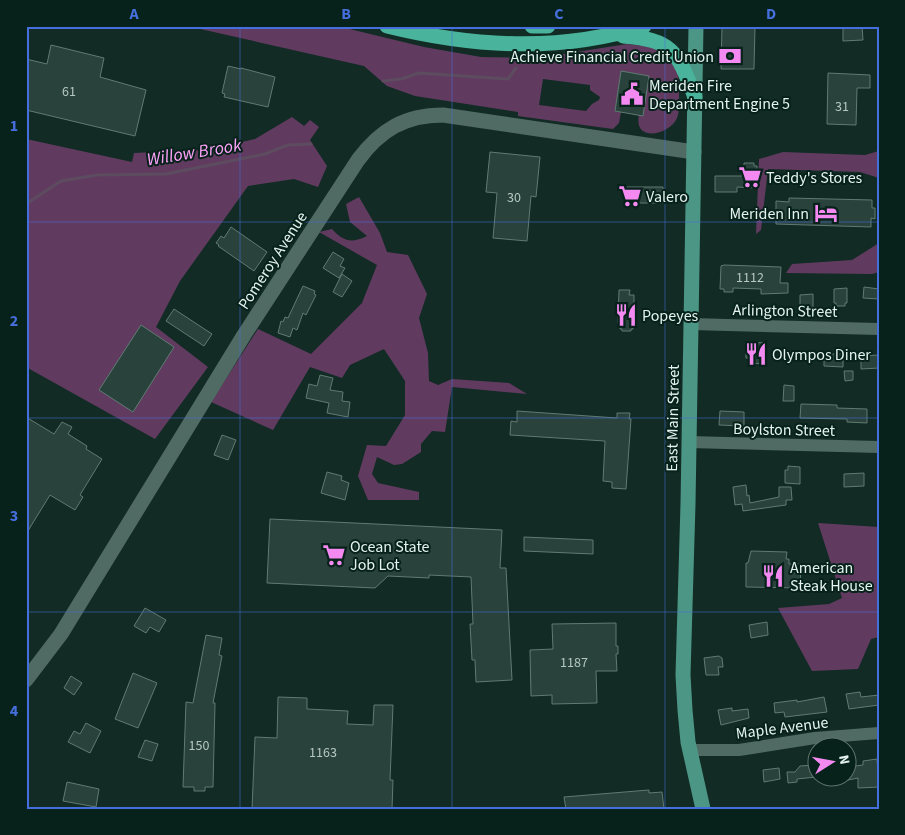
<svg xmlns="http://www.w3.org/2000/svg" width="905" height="835" font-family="'Source Sans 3',sans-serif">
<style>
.green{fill:#613b5f;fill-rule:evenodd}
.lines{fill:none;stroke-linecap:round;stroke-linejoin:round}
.stream{stroke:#5d4b60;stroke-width:3}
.building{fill:#29433c;stroke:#607b73}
.street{stroke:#506b63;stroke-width:12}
.secondary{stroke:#506b63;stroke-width:15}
.primary{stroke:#4c9685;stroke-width:15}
.highway{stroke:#4ab39b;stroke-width:15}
.grid{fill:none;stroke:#456fdd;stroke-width:1;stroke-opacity:0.55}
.labels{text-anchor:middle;stroke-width:4;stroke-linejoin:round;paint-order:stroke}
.number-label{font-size:14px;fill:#b5c7c2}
.poi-label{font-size:16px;fill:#e4f3ef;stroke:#07211b;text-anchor:start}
.street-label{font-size:16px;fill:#e4f3ef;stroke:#07211b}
.water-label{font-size:18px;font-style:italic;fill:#fda2f9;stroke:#07211b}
.neatline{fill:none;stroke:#456fdd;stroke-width:2}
.grid-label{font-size:16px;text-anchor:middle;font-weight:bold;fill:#456fdd}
</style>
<rect width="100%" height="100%" fill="#122b25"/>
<path class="green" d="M 187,26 L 337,26 L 424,47 L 481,57 L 538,58 L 627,44 L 661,48 C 666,55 674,63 677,70 C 679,77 679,87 679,94 C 679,102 680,110 677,118 C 670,135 633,143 639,115 L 643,115 L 649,76 L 621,71 L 615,111 L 621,112 L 619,123 L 613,129 L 518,116 L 518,112 L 415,96 L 387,86 L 364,66 ZM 543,79 L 590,85 L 590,90 L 600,97 L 599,100 L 592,104 L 586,111 L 539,105 Z
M 292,117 L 304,126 L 310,120 L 319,127 L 310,140 L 327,166 L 318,187 L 294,179 L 248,186 L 180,281 L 156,327 L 208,367 L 155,439 L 26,367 L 26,139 L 132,162 L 134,153 L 194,150 L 202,151 L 255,139 Z
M 879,151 L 879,178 L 860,172 L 768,169 L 761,230 L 756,234 L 759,159 L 783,152 L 865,155 Z
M 359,197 L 380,233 L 387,252 L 408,255 L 427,294 L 419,318 L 428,353 L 429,381 L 438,385 L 452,379 L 509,383 L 527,394 L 452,387 L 445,432 L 432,431 L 421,444 L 421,452 L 402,464 L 394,465 L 377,457 L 372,474 L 378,483 L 419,492 L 419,500 L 368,500 L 358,476 L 367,445 L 386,446 L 405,415 L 405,381 L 384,349 L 350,365 L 342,378 L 310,367 L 273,430 L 211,402 L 258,329 L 311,354 L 362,303 L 377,265 L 319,232 L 332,229 C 343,241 351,244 367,236 L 350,222 L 346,204 Z
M 879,243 L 879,272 L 872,274 L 786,273 L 792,264 L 852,260 Z
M 818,523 L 879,527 L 879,637 L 871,639 L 858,669 L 812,671 L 778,608 L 829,604 L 842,598 Z"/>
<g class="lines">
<path class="stream" d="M 383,81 L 401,79 L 419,73 L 508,79 L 516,68
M 26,204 L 61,181 L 97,175 L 166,174 L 265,154 L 288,145 L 311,144"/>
</g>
<path class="building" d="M 722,26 L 755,26 L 754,69 L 721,69 Z
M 849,26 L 862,26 L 863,40 L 843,41 L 843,28 L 850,28 Z
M 51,45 L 104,58 L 100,77 L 146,90 L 135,136 L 26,110 L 26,59 L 47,64 Z
M 228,66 L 241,69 L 241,68 L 275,77 L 268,107 L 224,97 L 225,94 L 222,93 Z
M 621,71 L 649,76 L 643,116 L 615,111 Z
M 828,73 L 870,75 L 870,88 L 857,88 L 856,125 L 827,124 Z
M 490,152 L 540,157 L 536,197 L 531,196 L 527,241 L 493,238 L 497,193 L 486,192 Z
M 744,163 L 754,163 L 754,166 L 757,166 L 757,188 L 737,187 L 737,192 L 715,192 L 715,176 L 742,176 L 742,166 L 744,166 Z
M 627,187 L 663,187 L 663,203 L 626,203 Z
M 789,198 L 872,200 L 872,208 L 875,208 L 875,219 L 871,218 L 871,227 L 776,224 L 776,201 L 789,202 Z
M 231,227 L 267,252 L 254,271 L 218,246 L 219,245 L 216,243 L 221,236 L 224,238 Z
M 333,252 L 344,259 L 340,266 L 345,268 L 339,278 L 323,268 Z
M 724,265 L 781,267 L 780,283 L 788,283 L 788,293 L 761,294 L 761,289 L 733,288 L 733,292 L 724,292 L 724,289 L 720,289 L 721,266 Z
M 342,274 L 352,281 L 342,297 L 333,292 Z
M 303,286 L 315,291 L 314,294 L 316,295 L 306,315 L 303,313 L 297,330 L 293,328 L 290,337 L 278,333 L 281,321 L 283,322 L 285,317 L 288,318 Z
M 864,287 L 879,289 L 879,299 L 863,298 Z
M 847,288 L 847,303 L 845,303 L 845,306 L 836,306 L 836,303 L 834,303 L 834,289 Z
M 619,290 L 630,290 L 629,295 L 634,295 L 634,321 L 633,321 L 633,329 L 631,329 L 631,331 L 622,331 L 622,329 L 620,329 L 620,323 L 618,323 Z
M 813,294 L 813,311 L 803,311 L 803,306 L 800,306 L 800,295 Z
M 174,309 L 212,334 L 204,346 L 166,321 Z
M 141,325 L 174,347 L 133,412 L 99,390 Z
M 746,342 L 766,343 L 765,364 L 751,363 L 752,358 L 746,358 Z
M 824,354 L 843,354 L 843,367 L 824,366 Z
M 879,355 L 879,368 L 861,369 L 861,356 Z
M 844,371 L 853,371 L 853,380 L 845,381 Z
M 320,375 L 333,378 L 330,390 L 343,392 L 342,401 L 350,402 L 348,417 L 327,413 L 329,403 L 306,398 L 309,384 L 317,386 Z
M 784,385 L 794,386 L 794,401 L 783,401 Z
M 801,404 L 837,405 L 837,408 L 867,409 L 867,423 L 847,422 L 847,419 L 800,418 Z
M 517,411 L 617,418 L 617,413 L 630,413 L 629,419 L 631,419 L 626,489 L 612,488 L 612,482 L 603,481 L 605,441 L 510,435 L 511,421 L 517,422 Z
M 720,411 L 744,412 L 744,426 L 719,425 Z
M 26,417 L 54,434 L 62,422 L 72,427 L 68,434 L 87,446 L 86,449 L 102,459 L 80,495 L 83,497 L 75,510 L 50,495 L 26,534 Z
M 222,435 L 236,440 L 228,460 L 214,455 Z
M 788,466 L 800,467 L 800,484 L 785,483 L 785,470 L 788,470 Z
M 327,472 L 342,476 L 341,480 L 349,483 L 345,500 L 321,493 Z
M 864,473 L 864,486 L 844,487 L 844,474 Z
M 746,485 L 747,496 L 749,495 L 750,503 L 779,497 L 779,487 L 791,487 L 792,500 L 786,500 L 786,505 L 743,511 L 742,504 L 735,505 L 733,487 Z
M 270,519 L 502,530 L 500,568 L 506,568 L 512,680 L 476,682 L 475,660 L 472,660 L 470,624 L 473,624 L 471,577 L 429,575 L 429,578 L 388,576 L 375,588 L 267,583 Z
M 524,537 L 593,540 L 593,554 L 524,551 Z
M 751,551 L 787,552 L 786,559 L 789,559 L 789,564 L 801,564 L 800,588 L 746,587 L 746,563 L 748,563 Z
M 145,608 L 166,620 L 159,632 L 150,627 L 146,633 L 134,626 Z
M 767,622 L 768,635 L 751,638 L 749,625 Z
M 616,623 L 616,646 L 618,646 L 618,654 L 616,654 L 617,671 L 596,671 L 597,703 L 552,704 L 552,695 L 531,696 L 530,650 L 553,649 L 552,624 Z
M 206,635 L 222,638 L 219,655 L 222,656 L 213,703 L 215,703 L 213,787 L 205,787 L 205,791 L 194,791 L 194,787 L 183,787 L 186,702 L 193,703 Z
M 719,656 L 722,658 L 723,667 L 718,667 L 719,675 L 706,675 L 704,658 Z
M 133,673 L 157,683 L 138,728 L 115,719 Z
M 71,676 L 82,683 L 74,695 L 64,688 Z
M 860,692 L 861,697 L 879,695 L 879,705 L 849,709 L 846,694 Z
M 278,697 L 307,698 L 307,709 L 348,711 L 347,724 L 373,725 L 374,705 L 393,705 L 390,780 L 393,780 L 392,809 L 252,809 L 255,737 L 277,738 Z
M 824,697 L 827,712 L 785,717 L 784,712 L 775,713 L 774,703 L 797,700 L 797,702 Z
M 732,708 L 732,711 L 748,709 L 749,718 L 721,725 L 718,710 Z
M 86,723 L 101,731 L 90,753 L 68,742 L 74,731 L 80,734 Z
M 145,740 L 158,744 L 152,761 L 138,757 Z
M 877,759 L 879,787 L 858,788 L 858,778 L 848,780 L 848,767 L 863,765 L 863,761 Z
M 814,765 L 816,777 L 797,779 L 797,782 L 788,783 L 787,772 L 795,772 L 800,766 Z
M 779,768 L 780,779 L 764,782 L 763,770 Z
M 67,782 L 99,789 L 96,807 L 63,801 Z
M 649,790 L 649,793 L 662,792 L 664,809 L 566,809 L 564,797 Z"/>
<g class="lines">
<path class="street" d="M 691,324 L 879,329
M 689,442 L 879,447
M 690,750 L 739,750 L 815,738 L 879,733"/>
<path class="secondary" d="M 26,680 L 61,634 L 244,335 L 358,160 C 380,130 405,115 443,115 L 694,152"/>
<path class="primary" d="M 696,26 L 688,504 L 683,675 L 685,710 L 688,742 L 703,809"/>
<path class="highway" d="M 387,26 C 472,47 559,53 644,26
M 532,26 L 548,26
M 623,36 C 674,40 677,52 695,97"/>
</g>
<path class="grid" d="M 240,26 L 240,809M 452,26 L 452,809M 665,26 L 665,809M 26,222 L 879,222M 26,418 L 879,418M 26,612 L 879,612"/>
<defs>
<symbol id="bank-bare" viewBox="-9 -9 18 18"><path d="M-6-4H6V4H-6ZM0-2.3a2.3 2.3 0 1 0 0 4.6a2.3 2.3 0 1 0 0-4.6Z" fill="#f489f1" stroke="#07211b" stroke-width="2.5" paint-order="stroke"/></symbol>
<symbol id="civic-bare" viewBox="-9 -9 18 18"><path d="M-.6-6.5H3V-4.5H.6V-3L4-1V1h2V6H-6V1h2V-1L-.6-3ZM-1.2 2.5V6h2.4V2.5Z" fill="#f489f1" stroke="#07211b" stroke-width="2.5" paint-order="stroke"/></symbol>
<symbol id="supermarket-bare" viewBox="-9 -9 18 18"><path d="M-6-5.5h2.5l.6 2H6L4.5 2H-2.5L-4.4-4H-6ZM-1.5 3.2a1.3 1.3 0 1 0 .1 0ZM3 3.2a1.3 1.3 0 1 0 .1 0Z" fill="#f489f1" stroke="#07211b" stroke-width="2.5" paint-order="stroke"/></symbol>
<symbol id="hotel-bare" viewBox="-9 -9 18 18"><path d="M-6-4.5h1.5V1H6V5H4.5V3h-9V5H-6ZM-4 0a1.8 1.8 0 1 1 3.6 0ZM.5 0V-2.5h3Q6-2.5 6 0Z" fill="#f489f1" stroke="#07211b" stroke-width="2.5" paint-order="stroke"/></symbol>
<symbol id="restaurant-bare" viewBox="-9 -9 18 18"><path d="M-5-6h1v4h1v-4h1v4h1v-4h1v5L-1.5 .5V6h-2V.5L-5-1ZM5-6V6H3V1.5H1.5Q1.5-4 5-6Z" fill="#f489f1" stroke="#07211b" stroke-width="2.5" paint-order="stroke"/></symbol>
</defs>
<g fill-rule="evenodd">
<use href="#bank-bare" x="714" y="40" width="32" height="32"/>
<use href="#civic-bare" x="616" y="78" width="32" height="32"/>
<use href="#supermarket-bare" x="734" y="161" width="32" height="32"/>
<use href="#supermarket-bare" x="614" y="180" width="32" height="32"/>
<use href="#hotel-bare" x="810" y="197" width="32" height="32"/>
<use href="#restaurant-bare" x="610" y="299" width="32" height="32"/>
<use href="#restaurant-bare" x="740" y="338" width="32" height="32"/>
<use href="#supermarket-bare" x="318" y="539" width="32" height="32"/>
<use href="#restaurant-bare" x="757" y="560" width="32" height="32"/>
</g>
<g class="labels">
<g class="number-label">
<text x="69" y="96">61</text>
<text x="842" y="111">31</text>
<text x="514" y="202">30</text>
<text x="750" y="282">1112</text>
<text x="574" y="667">1187</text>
<text x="199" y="750">150</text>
<text x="323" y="757">1163</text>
</g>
<g class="poi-label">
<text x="714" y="62" text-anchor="end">Achieve Financial Credit Union</text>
<text x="649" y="91">Meriden Fire<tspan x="649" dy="18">Department Engine 5</tspan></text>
<text x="766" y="183">Teddy's Stores</text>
<text x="646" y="202">Valero</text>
<text x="809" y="219" text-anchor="end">Meriden Inn</text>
<text x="642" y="321">Popeyes</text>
<text x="772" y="360">Olympos Diner</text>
<text x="350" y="552">Ocean State<tspan x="350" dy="18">Job Lot</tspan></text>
<text x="790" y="573">American<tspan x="790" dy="18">Steak House</tspan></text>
</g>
<g class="street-label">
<text transform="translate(272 260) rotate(-57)" y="6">Pomeroy Avenue</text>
<text transform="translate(785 310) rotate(1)" y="6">Arlington Street</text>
<text transform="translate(672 418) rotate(-89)" y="6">East Main Street</text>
<text transform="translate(784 429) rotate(1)" y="6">Boylston Street</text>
<text transform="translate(782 727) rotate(-7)" y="6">Maple Avenue</text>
</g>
<g class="water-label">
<text transform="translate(194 152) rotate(-9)" y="6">Willow Brook</text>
</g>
</g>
<rect width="905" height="835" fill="none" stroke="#07211b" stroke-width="55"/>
<g transform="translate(832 762) rotate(79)"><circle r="24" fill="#07211b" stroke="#5f7570"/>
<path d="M0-4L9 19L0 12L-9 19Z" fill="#f489f1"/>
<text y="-8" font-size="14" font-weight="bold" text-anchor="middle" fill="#e4f3ef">N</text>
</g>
<rect x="28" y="28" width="850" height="780" class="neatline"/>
<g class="grid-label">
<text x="134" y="19">A</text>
<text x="346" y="19">B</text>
<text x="559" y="19">C</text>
<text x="771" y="19">D</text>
<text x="14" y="131">1</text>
<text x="14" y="326">2</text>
<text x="14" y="521">3</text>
<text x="14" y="716">4</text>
</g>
</svg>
